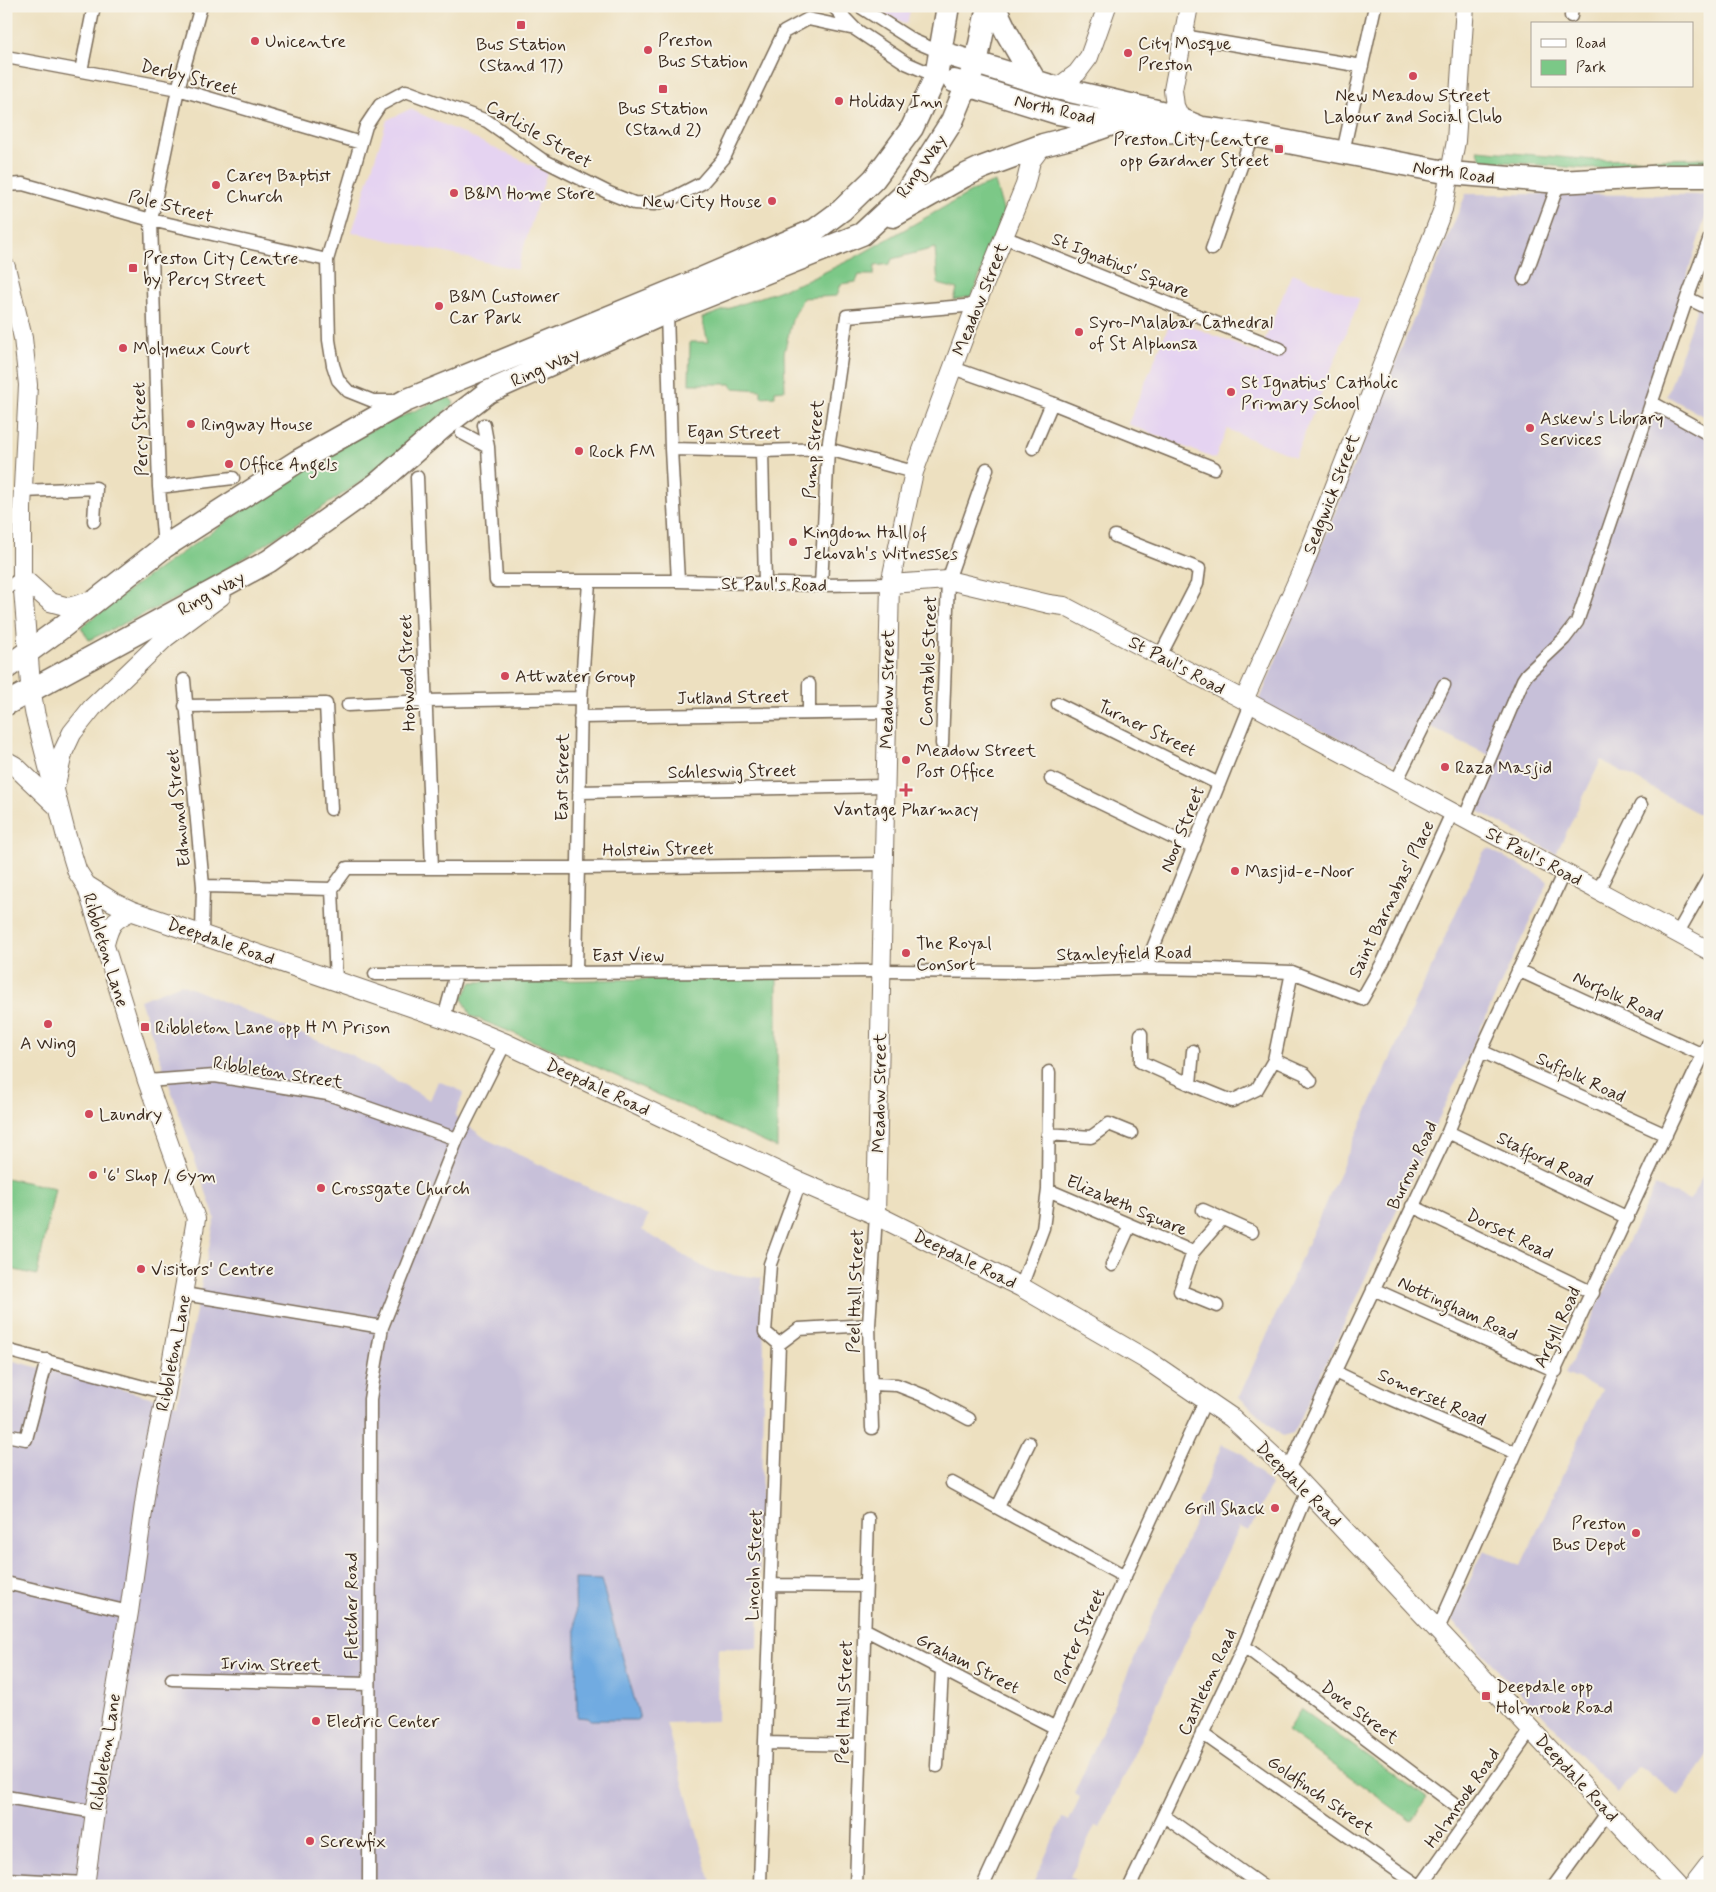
<svg xmlns="http://www.w3.org/2000/svg" width="1716" height="1892" font-family="Mynerve,sans-serif">
<style>
.built{fill:#e5d3f1}
.industrial{fill:#c7c0d9}
.green{fill:#7bc887;stroke:#5b7952}
.water{fill:#71abe1;stroke:#566a80}
.lines{fill:none;stroke-linecap:round;stroke-linejoin:round}
.street-casing{stroke:#796a57;stroke-width:15}
.secondary-casing{stroke:#796a57;stroke-width:20}
.primary-casing{stroke:#796a57;stroke-width:21}
.highway-casing{stroke:#796a57;stroke-width:25}
.street{stroke:#fff;stroke-width:12}
.secondary{stroke:#fff;stroke-width:18}
.primary{stroke:#fff;stroke-width:19}
.highway{stroke:#fff;stroke-width:22}
.poi-dot{fill:#d1495b;stroke:#f7f3e8;stroke-width:2}
.labels{text-anchor:middle;stroke-width:4;stroke-linejoin:round;paint-order:stroke}
.poi-label{font-size:18px;fill:#3b2a1e;stroke:#f7f3e8;text-anchor:start}
.street-label{font-size:18px;fill:#3b2a1e;stroke:#f7f3e8}
</style>
<rect width="100%" height="100%" fill="#f7f3e8"/>
<filter id="ink" filterUnits="userSpaceOnUse"><feTurbulence type="fractalNoise" baseFrequency=".02" numOctaves="2"/><feDisplacementMap in="SourceGraphic" scale="10" xChannelSelector="R" yChannelSelector="G"/><feConvolveMatrix kernelMatrix="1 2 1 2 8 2 1 2 1" color-interpolation-filters="sRGB"/></filter>
<filter id="wash" filterUnits="userSpaceOnUse"><feTurbulence type="fractalNoise" baseFrequency=".0096" numOctaves="4" result="noise"/><feDisplacementMap in="SourceGraphic" scale="20" xChannelSelector="R" yChannelSelector="G"/><feGaussianBlur stdDeviation="1.12" result="paint"/><feColorMatrix in="noise" values="0 0 0 0 0 0 0 0 0 0 0 0 0 0 0 0 0 1.4 0 .05"/><feComposite in="paint" operator="in"/></filter>
<g filter="url(#wash)">
<rect width="100%" height="100%" fill="#ede0c0"/>
<path class="built" d="M 869,6 L 911,6 L 907,24 Z
M 410,109 L 547,172 L 517,269 L 352,232 L 387,120 Z
M 1292,273 L 1360,299 L 1295,457 L 1227,429 L 1215,459 L 1128,424 L 1172,318 L 1259,354 Z"/>
<path class="industrial" d="M 1466,194 L 1710,195 L 1710,202 L 1647,405 L 1710,439 L 1710,820 L 1601,760 L 1556,854 L 1471,807 L 1493,757 L 1422,723 L 1396,765 L 1259,702 L 1381,397 Z
M 1710,269 L 1710,420 L 1667,396 Z
M 1489,849 L 1544,878 L 1548,882 L 1296,1428 L 1293,1433 L 1282,1436 L 1239,1397 L 1443,941 L 1484,851 Z
M 181,984 L 352,1055 L 430,1100 L 438,1081 L 464,1092 L 455,1116 L 486,1139 L 648,1216 L 642,1230 L 710,1271 L 761,1278 L 764,1349 L 758,1649 L 718,1648 L 717,1721 L 666,1723 L 712,1886 L 6,1886 L 6,1359 L 177,1404 L 215,1218 L 140,1000 Z
M 1710,1162 L 1710,1752 L 1679,1796 L 1638,1766 L 1618,1794 L 1451,1620 L 1484,1550 L 1521,1566 L 1602,1389 L 1565,1374 L 1655,1186 L 1690,1200 Z
M 1222,1444 L 1241,1453 L 1271,1485 L 1249,1531 L 1239,1527 L 1100,1827 L 1095,1826 L 1070,1877 L 1076,1881 L 1074,1886 L 1032,1886 L 1062,1819 L 1069,1821 L 1080,1797 L 1074,1794 L 1202,1506 L 1198,1503 Z"/>
<path class="green" d="M 1477,150 L 1594,160 L 1710,158 L 1710,163 L 1589,169 L 1482,160 Z
M 995,182 L 1004,213 L 972,296 L 954,300 L 957,289 L 938,284 L 935,248 L 892,259 L 890,264 L 875,266 L 874,275 L 859,275 L 856,282 L 841,284 L 837,296 L 803,298 L 792,320 L 784,353 L 785,390 L 775,391 L 775,396 L 761,397 L 761,390 L 733,388 L 731,384 L 689,384 L 690,342 L 708,342 L 702,318 L 806,281 L 854,258 L 978,188 Z
M 448,396 L 454,403 L 390,463 L 303,520 L 196,589 L 89,640 L 81,627 L 134,586 L 308,465 L 362,434 Z
M 777,977 L 777,1148 L 592,1065 L 471,1016 L 462,998 L 472,982 Z
M 6,1178 L 55,1188 L 37,1275 L 6,1268 Z
M 1301,1709 L 1427,1798 L 1411,1821 L 1287,1731 Z"/>
<path class="water" d="M 575,1579 L 601,1580 L 640,1719 L 638,1720 L 591,1720 L 588,1718 L 577,1717 Z"/>
</g>
<g filter="url(#ink)">
<g class="lines">
<defs>
<path id="street" d="M 833,6 L 855,29 L 906,63 L 936,76
M 859,6 L 914,41 L 940,52
M 1571,16 L 1572,6
M 1183,36 L 1362,66
M 6,57 L 178,89 L 361,143
M 81,71 L 94,6
M 1343,152 L 1375,6
M 6,185 L 23,184 L 151,220 L 327,260
M 1004,237 L 1280,349
M 1212,249 L 1252,135
M 1524,279 L 1559,182
M 1687,298 L 1710,309
M 667,312 L 671,449 L 678,581
M 953,368 L 1052,403 L 1214,468
M 397,401 L 373,401 L 348,391 L 338,380 L 333,365 L 329,340 L 327,260 L 366,126 L 380,105 L 406,91 L 487,121 L 541,159 L 609,193 L 634,203 L 655,204 L 673,198 L 702,183 L 724,158 L 784,32 L 808,19 L 855,29
M 1651,402 L 1710,435
M 484,425 L 488,447 L 496,581 L 678,581 L 821,585 L 890,584
M 462,433 L 488,447
M 1033,448 L 1052,403
M 671,449 L 762,451 L 828,449 L 914,472
M 762,451 L 765,584
M 417,477 L 432,868
M 159,487 L 233,478
M 23,491 L 96,488 L 94,521
M 1115,536 L 1199,569 L 1197,584 L 1160,656
M 164,547 L 159,487 L 151,220 L 178,89 L 201,6
M 821,585 L 828,449 L 847,316 L 976,305
M 6,589 L 22,577
M 184,680 L 203,886 L 202,934
M 809,684 L 809,713
M 1058,704 L 1219,784
M 348,705 L 426,701 L 581,698
M 185,706 L 326,704 L 331,809
M 580,717 L 886,712
M 942,744 L 948,580 L 987,469
M 1051,779 L 1194,848
M 1396,782 L 1444,685
M 579,792 L 885,786
M 1464,819 L 1523,680 L 1527,674 L 1564,639 L 1577,622 L 1687,298 L 1710,238
M 203,886 L 332,889 L 347,868 L 578,868 L 884,864
M 332,889 L 336,982
M 1598,891 L 1641,805
M 1677,934 L 1710,876
M 1145,968 L 1251,704
M 1518,970 L 1703,1055
M 576,973 L 581,698 L 589,582
M 375,974 L 882,971 L 1034,972 L 1145,968 L 1208,969 L 1292,972 L 1362,999 L 1383,962 L 1452,813
M 444,1018 L 456,974
M 1141,1034 L 1141,1062 L 1190,1084 L 1193,1051
M 1481,1051 L 1666,1135
M 1274,1060 L 1305,1074 L 1311,1081
M 147,1081 L 215,1076 L 328,1094 L 457,1139
M 1190,1084 L 1232,1101 L 1257,1089 L 1274,1060 L 1292,972
M 1448,1132 L 1628,1218
M 1048,1134 L 1091,1137 L 1109,1124 L 1131,1133
M 1048,1190 L 1193,1252
M 1412,1206 L 1593,1293
M 1203,1210 L 1252,1232
M 1112,1265 L 1130,1225
M 1021,1287 L 1043,1228 L 1048,1190 L 1049,1072
M 1373,1289 L 1556,1371
M 184,1294 L 382,1327
M 1217,1306 L 1180,1291 L 1193,1252 L 1222,1219
M 779,1344 L 765,1332 L 770,1264 L 800,1182
M 6,1350 L 166,1393
M 1335,1372 L 1385,1396 L 1516,1453
M 871,1384 L 897,1385 L 930,1398 L 969,1419
M 872,1428 L 869,1325 L 876,1215
M 6,1435 L 26,1439 L 47,1360
M 1288,1470 L 1448,1132 L 1481,1051 L 1564,872
M 952,1483 L 1125,1577
M 998,1507 L 1029,1443
M 6,1583 L 129,1612
M 771,1585 L 865,1586
M 864,1629 L 1056,1728
M 1438,1629 L 1516,1453 L 1710,1040
M 1244,1646 L 1456,1806
M 172,1679 L 369,1684
M 1202,1733 L 1419,1886
M 765,1743 L 860,1745
M 937,1766 L 942,1670
M 6,1797 L 95,1812
M 1164,1816 L 1262,1886
M 6,1879 L 85,1883
M 760,1883 L 779,1344 L 799,1329 L 869,1325
M 369,1886 L 370,1399 L 382,1327 L 457,1139 L 505,1043
M 856,1886 L 868,1519
M 983,1886 L 1206,1399
M 1130,1886 L 1244,1646 L 1308,1490
M 1421,1886 L 1531,1730
M 1554,1886 L 1608,1812"/>
<path id="secondary" d="M 1057,88 L 1077,73 L 1089,57 L 1107,6
M 1181,119 L 1175,106 L 1173,90 L 1189,6
M 6,267 L 23,338 L 28,385 L 22,508 L 22,577 L 28,652
M 22,577 L 50,602 L 69,607 L 93,600
M 890,584 L 948,580 L 1049,604 L 1064,606 L 1244,700 L 1710,951
M 1244,700 L 1302,570 L 1443,209 L 1456,141 L 1465,6
M 105,944 C 110,924 113,920 132,911
M 876,1215 L 890,584 L 914,472 L 976,305 L 1025,185 L 1031,161 L 1043,145
M 85,1886 L 95,1812 L 129,1612 L 147,1483 L 166,1393 L 196,1219 L 147,1081 L 86,885
M 1693,1886 L 1710,1864"/>
<path id="primary" d="M 28,652 L 31,691 L 35,714 L 66,835 L 77,871 L 86,885 L 113,902 L 132,911 L 444,1018 L 505,1043 L 800,1182 L 876,1215 L 1021,1287 L 1147,1360 L 1232,1418 L 1288,1470 L 1677,1886
M 6,761 L 15,766 L 59,808
M 55,786 L 63,752 L 72,733 L 92,708 L 166,637 L 221,596"/>
<path id="highway" d="M 994,6 L 1007,33 L 1035,81
M 940,52 L 1057,88 L 1165,113 L 1199,127
M 954,81 L 1058,113 L 1114,123 L 1164,132 L 1202,128 L 1252,135 L 1450,173 L 1559,182 L 1669,176 L 1710,176
M 893,216 L 964,176 L 981,168 L 1043,145 L 1078,136 L 1112,124
M 6,668 L 61,628 L 164,547 L 298,461 L 405,401 L 687,285 L 815,230 L 842,210 L 874,179 L 912,128 L 936,76 L 948,6
M 6,704 L 269,561 L 377,484 L 444,426 L 488,392 L 667,312 L 862,234 L 906,193 L 952,121 L 976,63 L 988,6"/>
</defs>
<use href="#street" class="street-casing"/>
<use href="#secondary" class="secondary-casing"/>
<use href="#primary" class="primary-casing"/>
<use href="#highway" class="highway-casing"/>
<use href="#street" class="street"/>
<use href="#secondary" class="secondary"/>
<use href="#primary" class="primary"/>
<use href="#highway" class="highway"/>
</g>
</g>
<g class="poi-dot">
<rect x="516" y="20" width="10" height="10" rx="2.5"/>
<circle cx="255" cy="41" r="5"/>
<circle cx="648" cy="50" r="5"/>
<circle cx="1128" cy="53" r="5"/>
<circle cx="1413" cy="76" r="5"/>
<rect x="658" y="84" width="10" height="10" rx="2.5"/>
<circle cx="839" cy="101" r="5"/>
<rect x="1274" y="144" width="10" height="10" rx="2.5"/>
<circle cx="216" cy="185" r="5"/>
<circle cx="454" cy="193" r="5"/>
<circle cx="772" cy="201" r="5"/>
<rect x="128" y="263" width="10" height="10" rx="2.5"/>
<circle cx="439" cy="306" r="5"/>
<circle cx="1079" cy="332" r="5"/>
<circle cx="123" cy="348" r="5"/>
<circle cx="1231" cy="392" r="5"/>
<circle cx="191" cy="424" r="5"/>
<circle cx="1530" cy="428" r="5"/>
<circle cx="579" cy="451" r="5"/>
<circle cx="229" cy="464" r="5"/>
<circle cx="793" cy="542" r="5"/>
<circle cx="505" cy="676" r="5"/>
<circle cx="906" cy="760" r="5"/>
<circle cx="1445" cy="767" r="5"/>
<path d="M903.5 782.5h5v5h5v5h-5v5h-5v-5h-5v-5h5z"/>
<circle cx="1235" cy="871" r="5"/>
<circle cx="906" cy="953" r="5"/>
<circle cx="48" cy="1024" r="5"/>
<rect x="140" y="1022" width="10" height="10" rx="2.5"/>
<circle cx="89" cy="1114" r="5"/>
<circle cx="93" cy="1175" r="5"/>
<circle cx="321" cy="1188" r="5"/>
<circle cx="141" cy="1269" r="5"/>
<circle cx="1275" cy="1508" r="5"/>
<circle cx="1636" cy="1533" r="5"/>
<rect x="1481" y="1691" width="10" height="10" rx="2.5"/>
<circle cx="316" cy="1721" r="5"/>
<circle cx="310" cy="1841" r="5"/>
</g>
<g class="labels">
<g class="poi-label">
<text x="658" y="46">Preston<tspan x="658" dy="21">Bus Station</tspan></text>
<text x="265" y="47">Unicentre</text>
<text x="1138" y="49">City Mosque<tspan x="1138" dy="21">Preston</tspan></text>
<text x="521" y="50" text-anchor="middle">Bus Station<tspan x="521" dy="21">(Stand 17)</tspan></text>
<text x="1413" y="101" text-anchor="middle">New Meadow Street<tspan x="1413" dy="21">Labour and Social Club</tspan></text>
<text x="849" y="107">Holiday Inn</text>
<text x="663" y="114" text-anchor="middle">Bus Station<tspan x="663" dy="21">(Stand 2)</tspan></text>
<text x="1269" y="145" text-anchor="end">Preston City Centre<tspan x="1269" dy="21">opp Gardner Street</tspan></text>
<text x="226" y="181">Carey Baptist<tspan x="226" dy="21">Church</tspan></text>
<text x="464" y="199">B&amp;M Home Store</text>
<text x="762" y="207" text-anchor="end">New City House</text>
<text x="143" y="264">Preston City Centre<tspan x="143" dy="21">by Percy Street</tspan></text>
<text x="449" y="302">B&amp;M Customer<tspan x="449" dy="21">Car Park</tspan></text>
<text x="1089" y="328">Syro-Malabar Cathedral<tspan x="1089" dy="21">of St Alphonsa</tspan></text>
<text x="133" y="354">Molyneux Court</text>
<text x="1241" y="388">St Ignatius' Catholic<tspan x="1241" dy="21">Primary School</tspan></text>
<text x="1540" y="424">Askew's Library<tspan x="1540" dy="21">Services</tspan></text>
<text x="201" y="430">Ringway House</text>
<text x="589" y="457">Rock FM</text>
<text x="239" y="470">Office Angels</text>
<text x="803" y="538">Kingdom Hall of<tspan x="803" dy="21">Jehovah's Witnesses</tspan></text>
<text x="515" y="682">Attwater Group</text>
<text x="916" y="756">Meadow Street<tspan x="916" dy="21">Post Office</tspan></text>
<text x="1455" y="773">Raza Masjid</text>
<text x="906" y="815" text-anchor="middle">Vantage Pharmacy</text>
<text x="1245" y="877">Masjid-e-Noor</text>
<text x="916" y="949">The Royal<tspan x="916" dy="21">Consort</tspan></text>
<text x="155" y="1033">Ribbleton Lane opp H M Prison</text>
<text x="48" y="1049" text-anchor="middle">A Wing</text>
<text x="99" y="1120">Laundry</text>
<text x="103" y="1181">'6' Shop / Gym</text>
<text x="331" y="1194">Crossgate Church</text>
<text x="151" y="1275">Visitors' Centre</text>
<text x="1265" y="1514" text-anchor="end">Grill Shack</text>
<text x="1626" y="1529" text-anchor="end">Preston<tspan x="1626" dy="21">Bus Depot</tspan></text>
<text x="1496" y="1692">Deepdale opp<tspan x="1496" dy="21">Holmrook Road</tspan></text>
<text x="326" y="1727">Electric Center</text>
<text x="320" y="1847">Screwfix</text>
</g>
<g class="street-label">
<text transform="translate(189 77) rotate(14)" y="6">Derby Street</text>
<text transform="translate(1055 109) rotate(13)" y="6">North Road</text>
<text transform="translate(539 134) rotate(30)" y="6">Carlisle Street</text>
<text transform="translate(921 166) rotate(-55)" y="6">Ring Way</text>
<text transform="translate(1454 172) rotate(8)" y="6">North Road</text>
<text transform="translate(171 206) rotate(14)" y="6">Pole Street</text>
<text transform="translate(1121 265) rotate(22)" y="6">St Ignatius' Square</text>
<text transform="translate(980 299) rotate(-68)" y="6">Meadow Street</text>
<text transform="translate(545 367) rotate(-24)" y="6">Ring Way</text>
<text transform="translate(140 429) rotate(-92)" y="6">Percy Street</text>
<text transform="translate(734 432) rotate(1)" y="6">Egan Street</text>
<text transform="translate(813 449) rotate(-85)" y="6">Pump Street</text>
<text transform="translate(1331 494) rotate(-69)" y="6">Sedgwick Street</text>
<text transform="translate(774 584) rotate(1)" y="6">St Paul's Road</text>
<text transform="translate(211 593) rotate(-29)" y="6">Ring Way</text>
<text transform="translate(928 661) rotate(-88)" y="6">Constable Street</text>
<text transform="translate(1177 665) rotate(28)" y="6">St Paul's Road</text>
<text transform="translate(407 673) rotate(-92)" y="6">Hopwood Street</text>
<text transform="translate(887 689) rotate(-89)" y="6">Meadow Street</text>
<text transform="translate(733 697) rotate(-1)" y="6">Jutland Street</text>
<text transform="translate(1147 728) rotate(26)" y="6">Turner Street</text>
<text transform="translate(732 771) rotate(-1)" y="6">Schleswig Street</text>
<text transform="translate(562 777) rotate(-89)" y="6">East Street</text>
<text transform="translate(178 808) rotate(-96)" y="6">Edmund Street</text>
<text transform="translate(1182 829) rotate(-68)" y="6">Noor Street</text>
<text transform="translate(658 849) rotate(-1)" y="6">Holstein Street</text>
<text transform="translate(1534 856) rotate(28)" y="6">St Paul's Road</text>
<text transform="translate(1391 899) rotate(-64)" y="6">Saint Barnabas' Place</text>
<text transform="translate(221 941) rotate(19)" y="6">Deepdale Road</text>
<text transform="translate(106 950) rotate(73)" y="6">Ribbleton Lane</text>
<text transform="translate(1124 953) rotate(-1)" y="6">Stanleyfield Road</text>
<text x="628" y="961">East View</text>
<text transform="translate(1618 996) rotate(25)" y="6">Norfolk Road</text>
<text transform="translate(278 1072) rotate(9)" y="6">Ribbleton Street</text>
<text transform="translate(1581 1077) rotate(25)" y="6">Suffolk Road</text>
<text transform="translate(598 1087) rotate(25)" y="6">Deepdale Road</text>
<text transform="translate(879 1093) rotate(-89)" y="6">Meadow Street</text>
<text transform="translate(1545 1159) rotate(26)" y="6">Stafford Road</text>
<text transform="translate(1412 1165) rotate(-65)" y="6">Burrow Road</text>
<text transform="translate(1127 1205) rotate(23)" y="6">Elizabeth Square</text>
<text transform="translate(1510 1234) rotate(26)" y="6">Dorset Road</text>
<text transform="translate(965 1259) rotate(26)" y="6">Deepdale Road</text>
<text transform="translate(855 1291) rotate(-88)" y="6">Peel Hall Street</text>
<text transform="translate(1458 1308) rotate(25)" y="6">Nottingham Road</text>
<text transform="translate(1557 1327) rotate(-65)" y="6">Argyll Road</text>
<text transform="translate(173 1353) rotate(-79)" y="6">Ribbleton Lane</text>
<text transform="translate(1432 1397) rotate(24)" y="6">Somerset Road</text>
<text transform="translate(1299 1484) rotate(45)" y="6">Deepdale Road</text>
<text transform="translate(754 1565) rotate(-88)" y="6">Lincoln Street</text>
<text transform="translate(351 1606) rotate(-90)" y="6">Fletcher Road</text>
<text transform="translate(1079 1636) rotate(-66)" y="6">Porter Street</text>
<text transform="translate(968 1663) rotate(27)" y="6">Graham Street</text>
<text transform="translate(271 1664) rotate(1)" y="6">Irvin Street</text>
<text transform="translate(1207 1682) rotate(-65)" y="6">Castleton Road</text>
<text transform="translate(844 1702) rotate(-88)" y="6">Peel Hall Street</text>
<text transform="translate(1360 1712) rotate(37)" y="6">Dove Street</text>
<text transform="translate(105 1752) rotate(-81)" y="6">Ribbleton Lane</text>
<text transform="translate(1577 1778) rotate(47)" y="6">Deepdale Road</text>
<text transform="translate(1321 1795) rotate(35)" y="6">Goldfinch Street</text>
<text transform="translate(1462 1798) rotate(-55)" y="6">Holmrook Road</text>
</g>
</g>
<rect width="1716" height="1892" fill="none" stroke="#f7f3e8" stroke-width="25"/>
<rect x="1531" y="22" width="162" height="65" fill="#f7f3e8" stroke="#aca397"/>
<rect x="1541" y="39" width="25" height="8" fill="#ffffff" stroke="#aca397"/>
<text x="1576" y="48" font-size="15" fill="#3b2a1e">Road</text>
<rect x="1541" y="60" width="25" height="15" fill="#7bc887" stroke="#aca397"/>
<text x="1576" y="72" font-size="15" fill="#3b2a1e">Park</text>
</svg>
